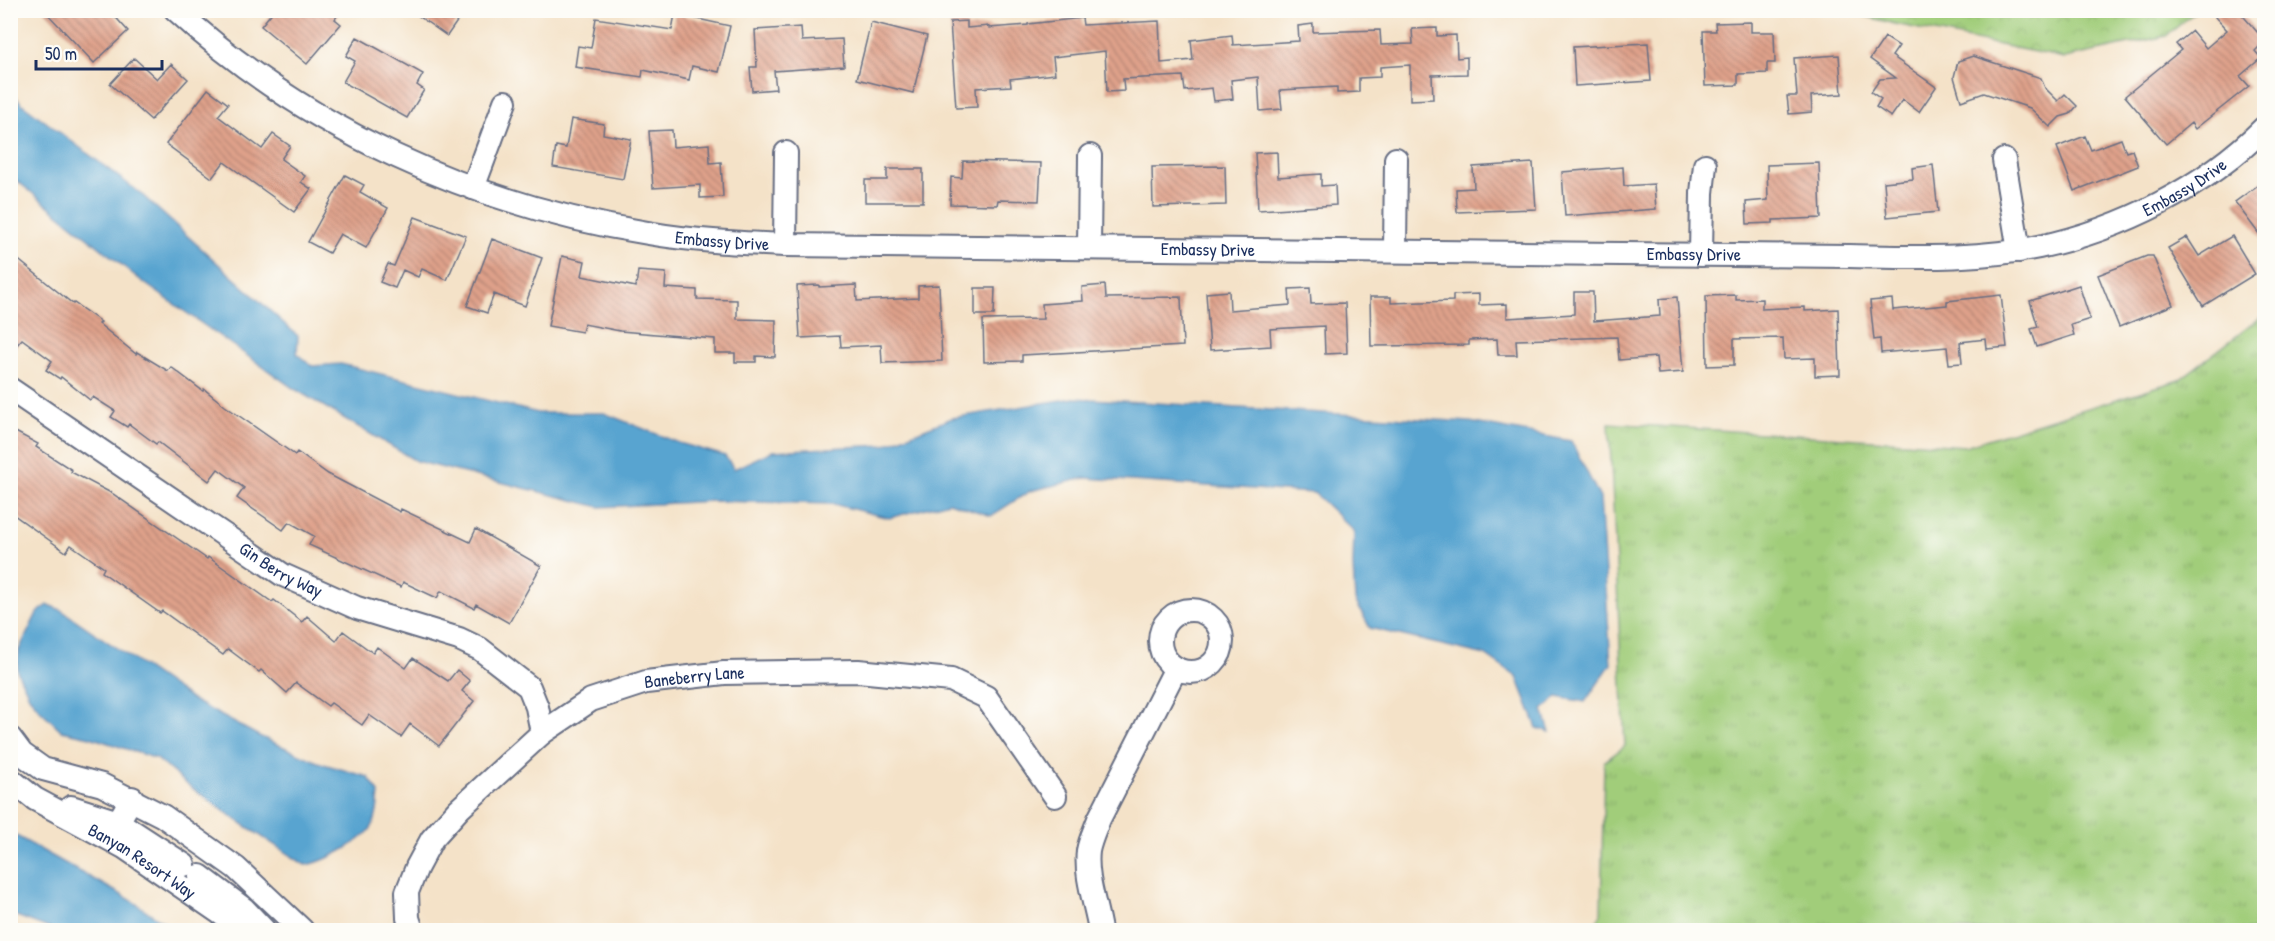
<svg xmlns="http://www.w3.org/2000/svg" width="2275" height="941" font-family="'Patrick Hand',sans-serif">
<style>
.grass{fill:url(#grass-tufts);stroke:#5e7e6c;stroke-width:1.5}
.park{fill:url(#park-crowns);stroke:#5e7e6c;stroke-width:1.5}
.water{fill:#58a4d0;stroke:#3a6a97;stroke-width:1.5}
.building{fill:url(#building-back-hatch)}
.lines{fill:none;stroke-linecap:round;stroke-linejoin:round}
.minor-casing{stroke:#676e83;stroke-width:26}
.minor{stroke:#fff;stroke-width:22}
.labels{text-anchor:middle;stroke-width:4.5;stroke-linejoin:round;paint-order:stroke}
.street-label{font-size:18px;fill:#1b2f5e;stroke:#fdfcf7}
</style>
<defs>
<pattern id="grass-tufts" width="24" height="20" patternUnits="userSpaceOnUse" patternTransform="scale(1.5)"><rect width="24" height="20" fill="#a1cd7a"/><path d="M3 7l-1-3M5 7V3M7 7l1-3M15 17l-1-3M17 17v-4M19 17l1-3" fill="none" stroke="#8ab06c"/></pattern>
<pattern id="park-crowns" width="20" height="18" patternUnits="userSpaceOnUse" patternTransform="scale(1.5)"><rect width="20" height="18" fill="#a1cd7a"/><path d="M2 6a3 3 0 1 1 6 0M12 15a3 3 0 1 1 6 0" fill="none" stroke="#8ab06c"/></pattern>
<pattern id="building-back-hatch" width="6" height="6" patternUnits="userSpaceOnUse" patternTransform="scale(1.5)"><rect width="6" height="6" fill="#dfa18a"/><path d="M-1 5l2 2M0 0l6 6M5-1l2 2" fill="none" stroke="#b48474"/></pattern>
</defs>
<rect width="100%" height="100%" fill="#fdfcf7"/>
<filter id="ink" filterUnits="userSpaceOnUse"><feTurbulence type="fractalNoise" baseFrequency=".0167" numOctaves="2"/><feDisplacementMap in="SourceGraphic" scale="12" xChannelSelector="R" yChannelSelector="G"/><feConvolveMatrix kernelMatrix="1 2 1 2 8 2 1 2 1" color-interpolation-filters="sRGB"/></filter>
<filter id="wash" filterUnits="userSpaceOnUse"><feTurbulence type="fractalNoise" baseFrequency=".008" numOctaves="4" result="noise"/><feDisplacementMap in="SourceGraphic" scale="24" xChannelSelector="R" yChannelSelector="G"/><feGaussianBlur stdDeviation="1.35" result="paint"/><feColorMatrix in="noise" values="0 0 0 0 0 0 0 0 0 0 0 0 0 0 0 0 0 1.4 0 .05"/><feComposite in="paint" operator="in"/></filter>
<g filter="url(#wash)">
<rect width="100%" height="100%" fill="#f4e2c8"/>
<path class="grass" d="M 2264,315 L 2264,930 L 1591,930 L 1601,914 L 1604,762 L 1625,746 L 1609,423 L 1965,446 L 2179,380 Z"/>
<path class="park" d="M 1846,11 L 2196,11 L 2166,36 L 2065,58 L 1895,24 Z"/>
<path class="water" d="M 11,91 L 21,103 L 140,193 L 298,336 L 297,354 L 312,366 L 341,364 L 538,413 L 604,413 L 679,443 L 725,456 L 734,469 L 772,451 L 884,445 L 952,418 L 1074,398 L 1470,422 L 1571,441 L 1600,498 L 1611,664 L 1585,702 L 1557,697 L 1543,710 L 1550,732 L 1537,728 L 1517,677 L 1485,655 L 1370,628 L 1355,600 L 1353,566 L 1354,531 L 1314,493 L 1085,478 L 1030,491 L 991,516 L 949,502 L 889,518 L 833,504 L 713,501 L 600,507 L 416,461 L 293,388 L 143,282 L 11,176 Z
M 48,605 L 61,610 L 194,701 L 259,736 L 320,763 L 368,777 L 379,792 C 378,803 378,815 373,825 C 365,841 323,863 305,865 L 238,821 L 189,786 L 157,759 L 90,737 L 62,731 L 39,709 L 29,696 L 17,671 L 19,650 L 37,613 Z
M 11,833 L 129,899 L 169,926 L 173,930 L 54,930 L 11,914 Z"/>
<g id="blocks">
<path class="building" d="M 44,10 L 109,10 L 128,31 L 94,63 Z
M 274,10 L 341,10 L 335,19 L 341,24 L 307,64 L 261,26 Z
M 410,10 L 465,10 L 447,36 Z
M 2222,10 L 2238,10 L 2265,41 L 2255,51 L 2261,58 L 2240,76 L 2249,86 L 2195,129 L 2191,123 L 2166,144 L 2125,96 L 2181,50 L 2176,44 L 2192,31 L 2206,48 L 2227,30 L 2215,17 Z
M 675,14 L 730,26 L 719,72 L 692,66 L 689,80 L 643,70 L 642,77 L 575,67 L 578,46 L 591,48 L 596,18 L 672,30 Z
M 1082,18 L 1083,25 L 1159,21 L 1161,63 L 1193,60 L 1191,40 L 1232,35 L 1233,45 L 1299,41 L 1298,26 L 1313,24 L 1313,32 L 1380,30 L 1381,45 L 1413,44 L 1412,29 L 1437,28 L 1437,36 L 1456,35 L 1457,58 L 1467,57 L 1467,74 L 1432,75 L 1433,99 L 1410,100 L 1410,65 L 1380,67 L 1380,77 L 1359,78 L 1359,92 L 1337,93 L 1337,87 L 1280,90 L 1282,109 L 1260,111 L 1258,77 L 1231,80 L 1233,99 L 1214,101 L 1212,88 L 1185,91 L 1183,76 L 1123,79 L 1124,91 L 1107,92 L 1105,51 L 1053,57 L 1055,74 L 1010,79 L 1011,86 L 976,88 L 977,107 L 956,108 L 950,22 L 967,21 L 967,28 L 989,26 L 989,28 L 1028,25 L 1028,24 Z
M 871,22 L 927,36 L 913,93 L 857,79 Z
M 1751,22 L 1751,32 L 1774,32 L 1775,63 L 1767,63 L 1767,73 L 1738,74 L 1738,85 L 1705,86 L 1703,31 L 1716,31 L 1715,23 Z
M 801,27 L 802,41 L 842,39 L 844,66 L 774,71 L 776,89 L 752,91 L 750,67 L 757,67 L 755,30 Z
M 357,37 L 423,74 L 417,85 L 424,90 L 407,118 L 343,82 L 355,61 L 346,56 Z
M 1885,37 L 1899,46 L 1892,56 L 1936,87 L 1919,112 L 1903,100 L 1891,117 L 1876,107 L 1881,99 L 1871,92 L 1880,79 L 1896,78 L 1870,59 Z
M 1648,43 L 1651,81 L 1575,86 L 1573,47 Z
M 1839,55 L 1842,94 L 1811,96 L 1812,112 L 1789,114 L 1787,96 L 1797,96 L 1794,58 Z
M 1973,56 L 2041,78 L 2045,88 L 2058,101 L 2065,94 L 2077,106 L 2070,114 L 2060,117 L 2050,127 L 2030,108 L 1984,93 L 1961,101 L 1954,77 L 1958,61 Z
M 134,58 L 157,79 L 171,64 L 188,79 L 151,120 L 110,84 Z
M 208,89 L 228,104 L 218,116 L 262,149 L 273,134 L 290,146 L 281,159 L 305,176 L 301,182 L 311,189 L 294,212 L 224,162 L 212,178 L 166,144 Z
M 571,119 L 604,124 L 603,134 L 631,139 L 623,179 L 553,167 L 556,146 L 566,148 Z
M 672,130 L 673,147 L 709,144 L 710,163 L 721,162 L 723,197 L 700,198 L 700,185 L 653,188 L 649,131 Z
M 2085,136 L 2091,150 L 2121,139 L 2126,152 L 2132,150 L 2138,166 L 2074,191 L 2057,147 Z
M 1277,152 L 1278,177 L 1321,174 L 1321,186 L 1335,185 L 1336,205 L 1258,210 L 1255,153 Z
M 963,161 L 1041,163 L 1039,201 L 998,200 L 997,205 L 950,204 L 951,177 L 962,178 Z
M 1533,163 L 1536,209 L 1457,212 L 1456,189 L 1474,188 L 1473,167 Z
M 1819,163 L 1821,218 L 1773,220 L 1773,223 L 1747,224 L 1746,202 L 1768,200 L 1767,165 Z
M 1933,165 L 1938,212 L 1887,217 L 1884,182 L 1913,179 L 1912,168 Z
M 1225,166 L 1226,205 L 1153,207 L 1152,167 Z
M 1623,167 L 1624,186 L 1654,184 L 1656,209 L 1565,216 L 1562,172 Z
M 887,169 L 923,169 L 923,202 L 865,202 L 865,180 L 887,180 Z
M 345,175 L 364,185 L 360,192 L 388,208 L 366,248 L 340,234 L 329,253 L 308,242 Z
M 2265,180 L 2265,242 L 2235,202 Z
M 415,217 L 466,236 L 447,280 L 422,269 L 418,277 L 403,270 L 395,288 L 380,282 L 388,264 L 394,266 Z
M 2232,236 L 2255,274 L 2203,306 L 2168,248 L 2187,237 L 2199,256 Z
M 492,239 L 542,258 L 525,306 L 494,294 L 487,313 L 467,306 Z
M 10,253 L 73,304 L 74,303 L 101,322 L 99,324 L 136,354 L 137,352 L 168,371 L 171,367 L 203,391 L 204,389 L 225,406 L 295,455 L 297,452 L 328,474 L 400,512 L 401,509 L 470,542 L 476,529 L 541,566 L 509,623 L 476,604 L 474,608 L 441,591 L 437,598 L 403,582 L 401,587 L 309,545 L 314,536 L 289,522 L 283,530 L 237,498 L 244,488 L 218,469 L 209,481 L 158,442 L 156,444 L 129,424 L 127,427 L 111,417 L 115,411 L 93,397 L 90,400 L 61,377 L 60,379 L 46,370 L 52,361 L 22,339 L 10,353 Z
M 562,256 L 585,261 L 582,276 L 636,287 L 638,271 L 666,273 L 665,288 L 697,290 L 697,299 L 737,300 L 737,319 L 776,320 L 775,357 L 756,356 L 756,362 L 735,362 L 735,353 L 715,353 L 715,339 L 620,331 L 584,324 L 582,332 L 548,326 Z
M 2147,256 L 2153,256 L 2173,305 L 2119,327 L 2098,275 Z
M 819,285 L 819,287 L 856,285 L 857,301 L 918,298 L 918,286 L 939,285 L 942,361 L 882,363 L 881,345 L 841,347 L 840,336 L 800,338 L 797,286 Z
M 1105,285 L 1106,298 L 1181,297 L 1183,346 L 1022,355 L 1022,361 L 984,362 L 983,320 L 1043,319 L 1042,304 L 1083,301 L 1082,287 Z
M 2079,285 L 2090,319 L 2071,325 L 2074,335 L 2037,347 L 2031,329 L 2038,327 L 2030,301 Z
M 975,288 L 995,288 L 994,315 L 975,315 Z
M 1310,288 L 1311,304 L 1345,303 L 1347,353 L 1325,354 L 1324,326 L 1270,329 L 1271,346 L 1210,350 L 1206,293 L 1229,291 L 1230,310 L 1290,305 L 1289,289 Z
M 1574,292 L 1593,292 L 1594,321 L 1660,316 L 1659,299 L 1677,297 L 1683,372 L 1658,374 L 1656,357 L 1619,360 L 1617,337 L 1516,340 L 1517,355 L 1498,355 L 1497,339 L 1469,340 L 1469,345 L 1371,346 L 1370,297 L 1391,297 L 1391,303 L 1453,301 L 1453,295 L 1479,294 L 1479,305 L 1507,304 L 1507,318 L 1574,314 Z
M 1736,295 L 1736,300 L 1762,299 L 1762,309 L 1805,307 L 1805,311 L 1838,309 L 1840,375 L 1815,376 L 1815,358 L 1784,359 L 1783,338 L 1734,339 L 1734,365 L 1707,366 L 1706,296 Z
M 2001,295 L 2007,347 L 1987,349 L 1986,339 L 1960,342 L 1962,363 L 1949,364 L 1947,347 L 1881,353 L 1880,339 L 1874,340 L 1870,301 L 1892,299 L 1893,310 L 1947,305 L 1947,301 Z
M 10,429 L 38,444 L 36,447 L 72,470 L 71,472 L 113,494 L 207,559 L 208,557 L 272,602 L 274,600 L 302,622 L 307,616 L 336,641 L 343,631 L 373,653 L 377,647 L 406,668 L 413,658 L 448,681 L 457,670 L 470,681 L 462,691 L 474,701 L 439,746 L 410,724 L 401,737 L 369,715 L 362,725 L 331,703 L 328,706 L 296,683 L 287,693 L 261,670 L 259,672 L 228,649 L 223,655 L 162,611 L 160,613 L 102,572 L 104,568 L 71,545 L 66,552 L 10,512 Z"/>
</g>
</g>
<g filter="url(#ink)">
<use href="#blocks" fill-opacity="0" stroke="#676e83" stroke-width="1.5"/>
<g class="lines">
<defs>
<g id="minor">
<path id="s1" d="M 176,10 C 305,129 476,206 648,233 C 693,241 739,243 785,245 C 1063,248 1342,251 1621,254 C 1697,254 1773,255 1849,256 C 1912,257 1976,260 2039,247 C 2122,229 2204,188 2264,128"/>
<path d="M 2004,160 L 2019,251"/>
<path d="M 473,188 L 505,102"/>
<path d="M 785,245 L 786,153"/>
<path d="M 1089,248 L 1090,156"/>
<path d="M 1395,251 L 1396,159"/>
<path d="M 1701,255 L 1702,193 L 1705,165"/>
<path id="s2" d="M 10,389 L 283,575 L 357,608 L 459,639 L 480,649 L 529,687 L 537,707 L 542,733"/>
<circle cx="1191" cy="641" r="31"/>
<path d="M 10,738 L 22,754 L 43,769 L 102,785 L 163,816 L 236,868 L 302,930"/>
<path id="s3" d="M 10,779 L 35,799 L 124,847 L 245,930"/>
<path d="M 71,807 L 118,822 L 132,798"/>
<path d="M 118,822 L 184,865"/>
<path d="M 200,876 L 244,909 L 264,930"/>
<path id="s4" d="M 412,930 L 408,918 L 407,892 L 417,867 L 432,839 L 459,809 L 542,733 L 591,700 L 646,682 L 724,673 L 858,671 L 951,680 L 986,697 L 1055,796"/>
<path d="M 1100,930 C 1096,905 1085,877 1088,851 C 1090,840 1095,830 1099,819 L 1176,668"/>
</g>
</defs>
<use href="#minor" class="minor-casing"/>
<use href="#minor" class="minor"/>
</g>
</g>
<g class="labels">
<g class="street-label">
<text dy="6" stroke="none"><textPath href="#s1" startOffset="2080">Embassy Drive</textPath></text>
<text dy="6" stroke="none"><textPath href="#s1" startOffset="604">Embassy Drive</textPath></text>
<text dy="6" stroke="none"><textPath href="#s1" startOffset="1090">Embassy Drive</textPath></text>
<text dy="6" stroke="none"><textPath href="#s1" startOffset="1576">Embassy Drive</textPath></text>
<text dy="6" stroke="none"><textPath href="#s2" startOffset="326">Gin Berry Way</textPath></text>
<text dy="6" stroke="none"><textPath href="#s4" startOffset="416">Baneberry Lane</textPath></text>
<text dy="6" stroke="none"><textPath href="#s3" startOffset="156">Banyan Resort Way</textPath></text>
</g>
</g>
<rect width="2275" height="941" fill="none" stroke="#fdfcf7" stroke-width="36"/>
<path d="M36 60v9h126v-9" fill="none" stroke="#1b2f5e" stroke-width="3"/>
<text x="45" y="60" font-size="18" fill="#1b2f5e" stroke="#fdfcf7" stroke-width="4.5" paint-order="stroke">50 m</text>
</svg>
